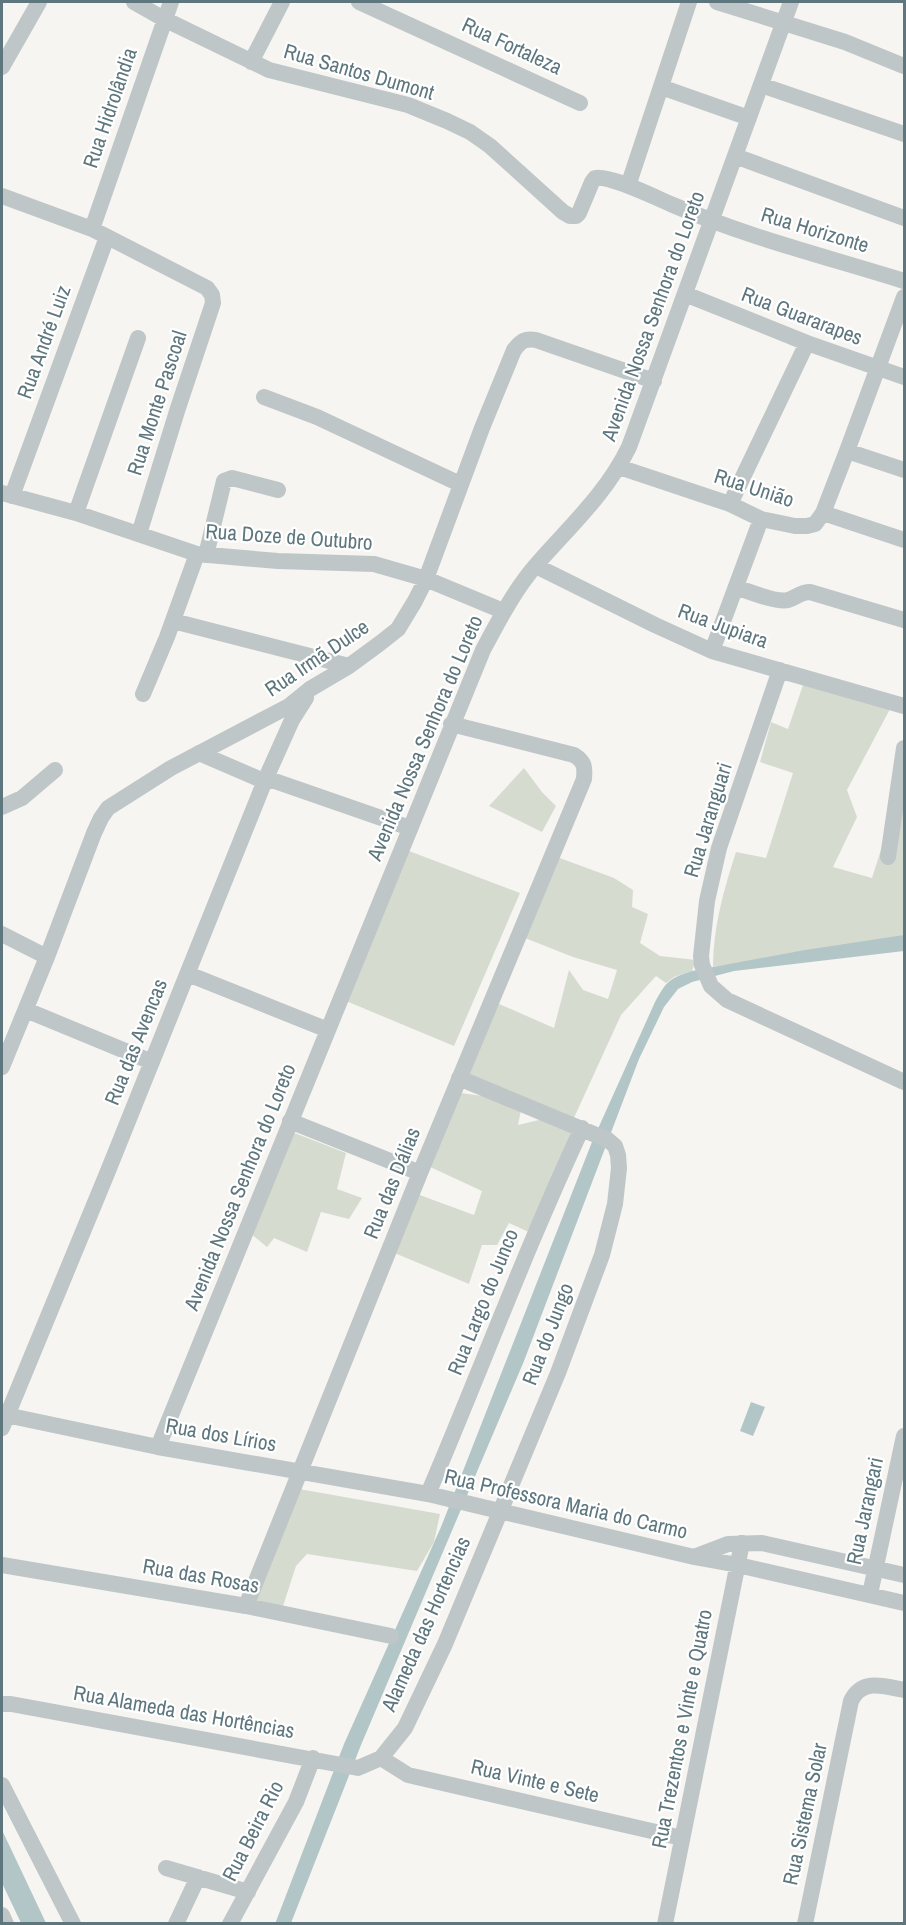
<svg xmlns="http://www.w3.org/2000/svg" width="906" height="1925" font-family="'Archivo Narrow',sans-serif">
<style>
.green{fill:#d6dbd0}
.water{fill:#b3c6c7}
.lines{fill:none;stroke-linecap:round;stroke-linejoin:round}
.minor{stroke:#bfc6c8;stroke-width:16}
.labels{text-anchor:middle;stroke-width:4.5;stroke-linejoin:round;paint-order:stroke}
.street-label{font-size:21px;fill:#5e777e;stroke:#fff}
</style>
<rect width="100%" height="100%" fill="#f6f5f1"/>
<path class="green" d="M 803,685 L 890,709 L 847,790 L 857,817 L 833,867 L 872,878 L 904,777 L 904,937 L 713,967 C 713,927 724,889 736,852 L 766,858 L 793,773 L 760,762 L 771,722 L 788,729 Z
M 524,768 L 542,792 L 556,806 L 542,832 L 489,806 Z
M 409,851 L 520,893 L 454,1046 L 346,1001 Z
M 557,857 L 614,878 L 633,890 L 632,907 L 648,914 L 640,943 L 660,956 L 696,960 L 692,971 L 674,977 L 666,983 L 656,976 L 621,1015 L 573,1120 L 467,1076 L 497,1003 L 554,1028 L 569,970 L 583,990 L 608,999 L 617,970 L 573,957 L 525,938 Z
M 460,1093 L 483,1096 L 521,1110 L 518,1125 L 543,1119 L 574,1133 L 531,1233 L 509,1223 L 497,1245 L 482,1245 L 469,1284 L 392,1252 L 417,1194 L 474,1215 L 482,1191 L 428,1166 Z
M 292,1132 L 346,1153 L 337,1189 L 362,1198 L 349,1219 L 321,1212 L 307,1252 L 274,1238 L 267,1247 L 250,1233 Z
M 299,1489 L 440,1514 L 434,1542 L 417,1571 L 307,1554 L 296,1566 L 283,1606 L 251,1602 Z"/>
<path class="water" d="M 904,935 L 904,951 L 734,971 L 692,982 L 678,989 L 664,1007 L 639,1059 L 524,1361 L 361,1745 L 291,1923 L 275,1924 L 344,1744 L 441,1527 L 592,1142 L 655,1002 C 667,981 668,979 692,971 L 805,950 Z
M 751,1402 L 765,1407 L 753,1436 L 740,1431 Z
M 2,1830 L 46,1923 L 21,1923 L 2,1883 Z"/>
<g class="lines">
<path class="minor" d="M 134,2 L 164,19 L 269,70 L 408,105 L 447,121 L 470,132 L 490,146 L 563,212 L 570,216 L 576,216 L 579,213 L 592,182 L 595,178 C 611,175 656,198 673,205 C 747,237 827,257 904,281
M 359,2 L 580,103
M 717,2 L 845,42 L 904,66
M 251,62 L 282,2
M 2,67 L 39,2
M 761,85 L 904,134
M 661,87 L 749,118
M 735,156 L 904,218
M 628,186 L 689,2
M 2,196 L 92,229 L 207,288 L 212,295 L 213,303 L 178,408 L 139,534
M 92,229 L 171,2
M 685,294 L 807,343 L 904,377
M 264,397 L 317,417 L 460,484
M 847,451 L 904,470
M 619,467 L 730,504 L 761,519 L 795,526 L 807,526 L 815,524 L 823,513 L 847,451 L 904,297
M 2,493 L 76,513 L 197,554 L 278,561 L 374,564 L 426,579 L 503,611
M 12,496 L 107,237
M 730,504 L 807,343
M 76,513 L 138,338
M 823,513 L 904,540
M 206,555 L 224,481 L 232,478 L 278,490
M 536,566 L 655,625 L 712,651 L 904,706
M 736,587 C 747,591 777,603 788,600 C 796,598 800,592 810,592 L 904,620
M 173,621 L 349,666
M 712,651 L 761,519
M 780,670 L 719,848 L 707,901 L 701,956 L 702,965 L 711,986 L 727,1000 L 904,1082
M 143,694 L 167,637 L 197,554
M 199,753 L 259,779 L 265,780 L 266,778 L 410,828
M 2,807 L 22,798 L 55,770
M 888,857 L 904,748
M 2,934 L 47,957
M 188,974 L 328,1030
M 26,1010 L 152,1062
M 2,1067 L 47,957 L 94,833 L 101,818 L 108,808 L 171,768 L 289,706 L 310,689 L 349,666 L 379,644 L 398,629 L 415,601 L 426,579 L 482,428 L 514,350 C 521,341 525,338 536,340 L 654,381
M 290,1121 L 420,1173
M 6,1415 L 158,1447 L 428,1494 L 694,1557 L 738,1565 L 904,1603
M 2,1428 L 108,1171 L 266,778 L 292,720 L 306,698
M 158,1447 L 483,650 C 499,620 515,589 537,564 C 571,525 606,494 629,447 L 791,2
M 428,1494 C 480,1372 526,1248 582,1128
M 694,1557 L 728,1544 L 762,1543 L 904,1575
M 2,1565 L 246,1606 L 391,1636
M 870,1594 L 904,1436
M 246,1606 L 420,1173 L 584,779 C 585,767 585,762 574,755 L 451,724
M 2,1704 L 11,1704 L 358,1768 L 381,1758 L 405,1728 L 445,1644 L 558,1373 L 602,1255 L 615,1204 L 619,1168 L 618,1155 L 615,1146 L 608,1140 L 459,1078
M 381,1758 L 408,1775 L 682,1838
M 2,1785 L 73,1924
M 166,1868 L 248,1892
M 2,1915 L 6,1924
M 176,1924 L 198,1877
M 230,1924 L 296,1802 L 313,1758
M 665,1924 L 742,1543
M 805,1924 L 851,1701 C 862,1678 884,1686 904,1690"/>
</g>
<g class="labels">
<g class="street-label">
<text transform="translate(512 46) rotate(25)" y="7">Rua Fortaleza</text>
<text transform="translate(359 72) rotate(16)" y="7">Rua Santos Dumont</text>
<text transform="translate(110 108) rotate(-71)" y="7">Rua Hidrolândia</text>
<text transform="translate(815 230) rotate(17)" y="7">Rua Horizonte</text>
<text transform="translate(653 316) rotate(-70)" y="7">Avenida Nossa Senhora do Loreto</text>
<text transform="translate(802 316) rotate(21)" y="7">Rua Guararapes</text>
<text transform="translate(44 342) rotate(-70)" y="7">Rua André Luiz</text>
<text transform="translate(157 403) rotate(-72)" y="7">Rua Monte Pascoal</text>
<text transform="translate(754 488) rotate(18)" y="7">Rua União</text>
<text transform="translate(289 537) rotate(4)" y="7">Rua Doze de Outubro</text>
<text transform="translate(723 626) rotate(20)" y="7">Rua Jupiara</text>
<text transform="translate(317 658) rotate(-34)" y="7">Rua Irmã Dulce</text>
<text transform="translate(425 738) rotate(-67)" y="7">Avenida Nossa Senhora do Loreto</text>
<text transform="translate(708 820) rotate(-73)" y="7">Rua Jaranguari</text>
<text transform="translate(136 1042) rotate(-68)" y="7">Rua das Avencas</text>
<text transform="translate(392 1183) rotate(-68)" y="7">Rua das Dálias</text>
<text transform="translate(240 1187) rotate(-68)" y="7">Avenida Nossa Senhora do Loreto</text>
<text transform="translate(483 1302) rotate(-68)" y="7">Rua Largo do Junco</text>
<text transform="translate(548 1334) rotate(-69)" y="7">Rua do Jungo</text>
<text transform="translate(221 1435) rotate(10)" y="7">Rua dos Lírios</text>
<text transform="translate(566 1504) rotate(13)" y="7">Rua Professora Maria do Carmo</text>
<text transform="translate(865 1511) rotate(-78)" y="7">Rua Jarangari</text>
<text transform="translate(201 1576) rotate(10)" y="7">Rua das Rosas</text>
<text transform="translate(426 1624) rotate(-66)" y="7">Alameda das Hortencias</text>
<text transform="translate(184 1712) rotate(10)" y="7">Rua Alameda das Hortências</text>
<text transform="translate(682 1729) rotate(-79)" y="7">Rua Trezentos e Vinte e Quatro</text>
<text transform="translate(535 1781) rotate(13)" y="7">Rua Vinte e Sete</text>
<text transform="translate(805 1814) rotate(-78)" y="7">Rua Sistema Solar</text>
<text transform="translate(253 1831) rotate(-63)" y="7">Rua Beira Rio</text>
</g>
</g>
<rect width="906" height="1925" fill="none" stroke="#5e777e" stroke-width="6"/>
</svg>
